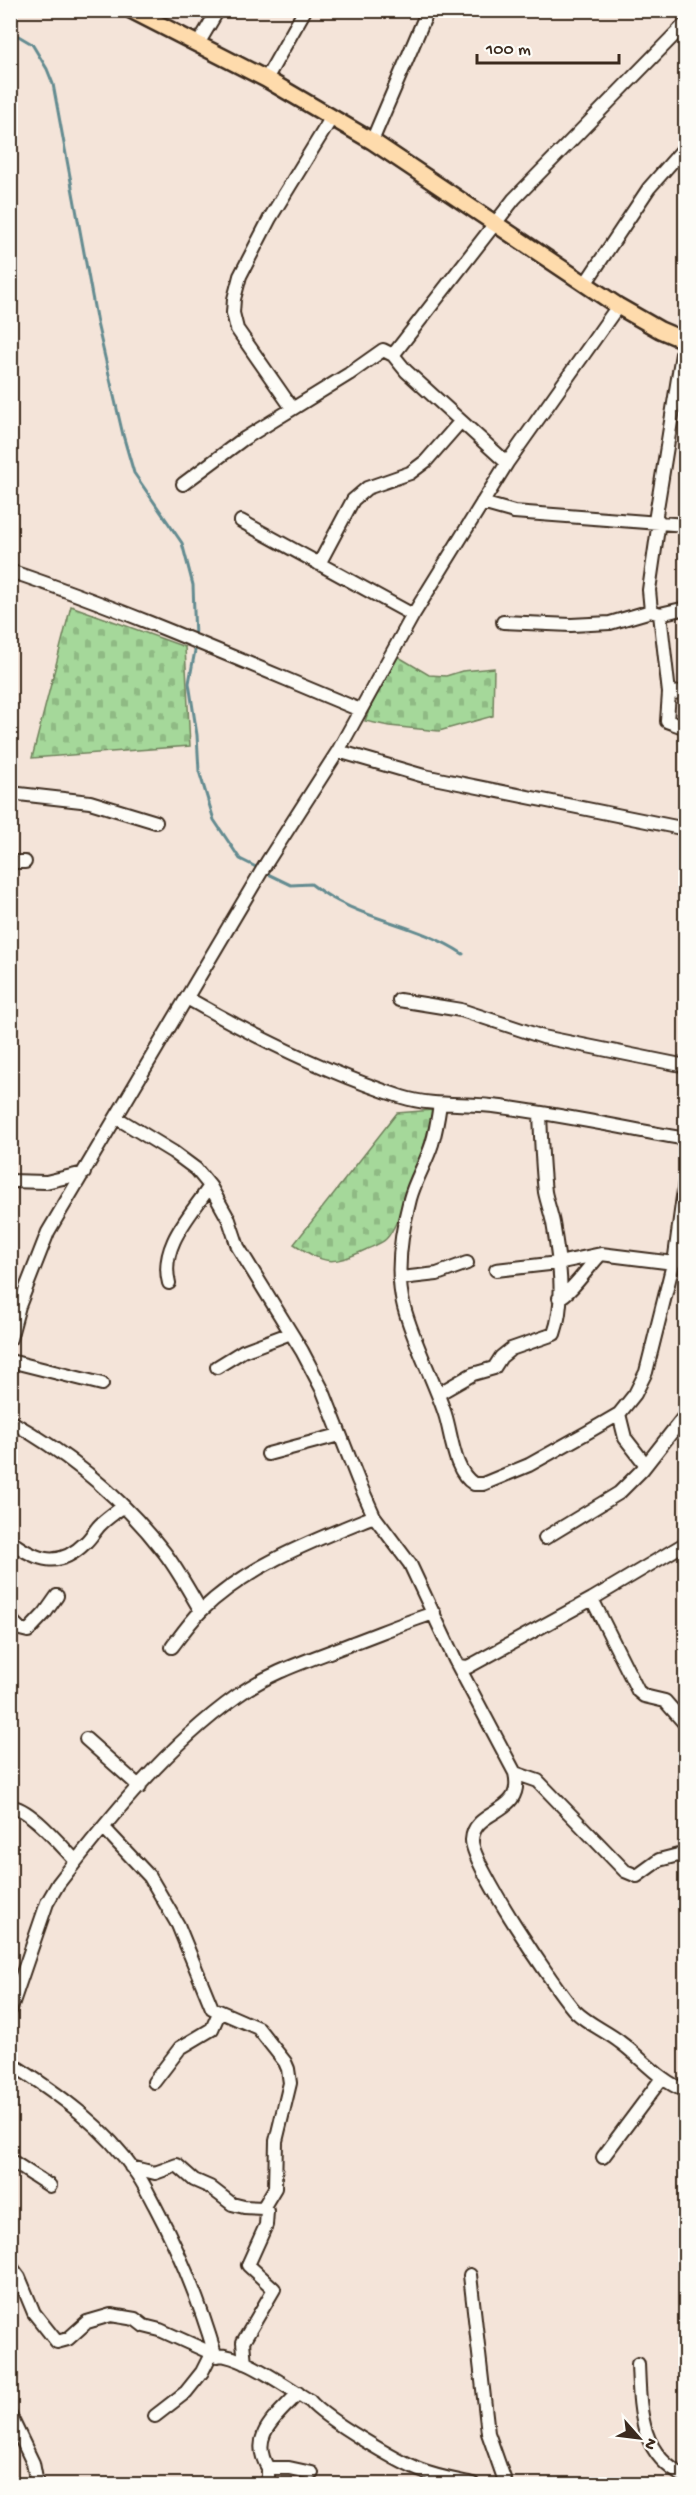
<svg xmlns="http://www.w3.org/2000/svg" width="696" height="2495" font-family="'Gochi Hand',sans-serif">
<style>
.cemetery{fill:url(#cemetery-stones);stroke:#70815c;stroke-width:1.5}
.lines{fill:none;stroke-linecap:round;stroke-linejoin:round}
.stream{stroke:#638b90;stroke-width:3}
.minor-casing{stroke:#3b2a1e;stroke-width:16}
.major-casing{stroke:#3b2a1e;stroke-width:20}
.minor{stroke:#fdfcf7;stroke-width:12}
.major{stroke:#fedbac;stroke-width:15}
</style>
<defs>
<pattern id="cemetery-stones" width="16" height="16" patternUnits="userSpaceOnUse" patternTransform="scale(1.5)"><rect width="16" height="16" fill="#a5d89a"/><path d="M2 7V4a2 2 0 0 1 4 0v3zM10 15v-3a2 2 0 0 1 4 0v3z" fill="#8fba84"/></pattern>
</defs>
<rect width="100%" height="100%" fill="#f4e4d9"/>
<filter id="ink" filterUnits="userSpaceOnUse"><feTurbulence type="fractalNoise" baseFrequency=".0167" numOctaves="2"/><feDisplacementMap in="SourceGraphic" scale="12" xChannelSelector="R" yChannelSelector="G"/><feConvolveMatrix kernelMatrix="1 2 1 2 8 2 1 2 1" color-interpolation-filters="sRGB"/></filter>
<g filter="url(#ink)">
<path class="cemetery" d="M 71,606 L 185,647 L 190,746 L 32,758 Z
M 397,656 L 429,675 L 446,676 L 462,671 L 494,668 L 493,716 L 439,731 L 389,726 L 365,721 L 369,710 Z
M 433,1110 C 428,1134 401,1225 386,1239 C 381,1244 371,1247 365,1250 C 331,1266 325,1264 294,1244 L 397,1113 Z"/>
<g class="lines">
<path class="stream" d="M 10,31 L 32,44 L 47,69 L 53,84 L 97,323 L 123,435 L 134,473 L 182,543 L 193,585 L 195,638
M 196,645 L 189,683 L 197,735 L 199,771 L 214,820 L 240,859 L 260,869
M 266,873 L 291,885 L 311,884 C 358,921 413,921 463,954"/>
<defs>
<path id="minor" d="M 198,44 L 218,10
M 266,79 L 305,10
M 372,141 L 428,10
M 585,284 L 649,188 L 686,146
M 393,355 L 514,199 L 686,23
M 292,408 L 237,329 L 233,313 L 234,299 L 240,276 L 270,218 L 332,117
M 183,484 L 242,440 L 349,374 L 383,350 L 393,355 L 406,371 L 507,463
M 482,503 L 514,512 L 686,525
M 241,521 L 413,615
M 655,521 L 684,341
M 319,564 L 353,500 L 367,488 L 410,473 L 426,461 L 461,421
M 10,571 C 129,611 244,662 360,710
M 651,611 L 649,590 L 659,521
M 660,614 L 669,693 L 667,721 L 686,728
M 503,622 L 571,625 L 610,623 L 651,611 L 660,614 L 686,608
M 669,693 L 686,692
M 338,751 L 424,776 L 686,829
M 10,793 L 90,802 L 156,822
M 10,862 L 25,862
M 187,998 C 255,1037 327,1073 402,1097 C 434,1107 468,1102 501,1107 C 563,1115 624,1128 686,1139
M 399,1000 L 461,1010 L 543,1037 L 686,1066
M 440,1104 C 438,1118 436,1131 432,1144 C 426,1163 415,1180 410,1199 C 401,1233 395,1273 404,1307 C 414,1344 433,1378 445,1414 C 452,1435 453,1471 474,1484 L 483,1484 L 529,1465 L 588,1432 L 619,1414 L 635,1394 L 646,1372 L 675,1256 L 686,1174
M 117,1118 L 173,1152 L 196,1169 L 210,1186 L 229,1220 L 238,1247 L 302,1351 L 323,1391 L 358,1480 L 374,1516 L 410,1564 L 455,1660 L 515,1773 C 525,1816 474,1807 472,1840 C 471,1864 556,1990 575,2011 C 588,2024 606,2031 620,2042 C 642,2058 659,2081 686,2091
M 10,1181 L 46,1182 L 84,1173
M 496,1270 L 558,1263 L 601,1254 L 674,1263
M 401,1278 L 437,1274 L 467,1263
M 169,1283 C 159,1246 191,1215 210,1186
M 559,1298 C 571,1293 589,1266 600,1255
M 10,1339 L 19,1306 L 48,1232 L 267,862 L 338,751 L 413,615 L 507,463 L 618,306
M 10,1361 L 102,1384
M 217,1367 L 243,1351 L 291,1333
M 438,1394 L 473,1374 L 494,1368 L 501,1357 L 511,1349 L 554,1334 C 566,1300 559,1258 553,1223 C 551,1213 547,1202 545,1192 C 542,1165 541,1139 540,1113
M 619,1414 L 625,1438 L 646,1465
M 10,1421 C 69,1454 123,1499 164,1552 C 178,1570 189,1591 201,1611
M 268,1454 L 339,1435
M 545,1538 L 619,1493 L 642,1470 L 686,1414
M 10,1541 C 37,1561 59,1569 85,1543 C 91,1538 95,1530 100,1525 C 107,1518 115,1513 122,1507
M 592,1599 L 638,1691 L 644,1696 L 665,1701 L 686,1725
M 10,1619 L 20,1629 L 28,1631 L 45,1613 L 57,1596
M 172,1647 C 181,1635 190,1622 201,1611 C 248,1565 315,1540 374,1516
M 459,1666 L 468,1667 L 592,1599 L 686,1543
M 86,1739 L 140,1787
M 686,1749 L 686,1776
M 515,1773 L 538,1781 L 625,1871 L 637,1876 L 659,1860 L 686,1853
M 10,1807 C 28,1805 63,1848 76,1861
M 104,1828 L 150,1877 L 178,1925 L 212,2008 L 258,2028 L 285,2062 L 288,2069 L 290,2083 L 276,2141 L 275,2188 L 263,2208
M 10,2011 L 47,1903 L 58,1884 C 110,1817 167,1746 237,1696 C 271,1671 313,1659 353,1643 C 380,1633 406,1622 434,1613
M 10,2063 C 58,2093 105,2127 137,2174 C 144,2184 149,2195 155,2206 C 180,2253 200,2303 215,2354
M 154,2082 L 180,2048 L 212,2029 L 219,2013
M 603,2157 L 662,2078
M 10,2160 L 50,2186
M 131,2167 L 155,2173 L 177,2165 L 194,2180 L 210,2187 L 232,2204 L 244,2207 L 263,2208 L 267,2211 L 266,2225 L 248,2265 L 274,2289 L 243,2342 L 245,2363
M 10,2265 L 19,2277 L 34,2313 L 57,2342 L 68,2339 L 87,2322 L 111,2315 L 135,2319 L 144,2326 L 160,2330 L 218,2356
M 470,2275 L 488,2433 L 506,2484
M 638,2364 C 640,2409 639,2455 686,2477
M 298,2393 C 277,2417 248,2435 268,2468 L 289,2468 L 312,2473
M 10,2415 L 33,2463 L 37,2484
M 155,2416 L 186,2392 L 202,2372 L 210,2356 C 234,2348 288,2388 310,2401 C 325,2419 397,2461 419,2470 C 437,2477 455,2480 473,2484
M 268,2468 L 268,2484"/>
<path id="major" d="M 131,10 L 266,79 L 372,141 L 618,306 L 660,330 L 686,341"/>
</defs>
<use href="#minor" class="minor-casing"/>
<use href="#major" class="major-casing"/>
<use href="#minor" class="minor"/>
<use href="#major" class="major"/>
</g>
</g>
<rect width="696" height="2495" fill="none" stroke="#fdfcf7" stroke-width="36"/>
<rect x="18" y="18" width="660" height="2459" fill="none" stroke="#3b2a1e" stroke-width="2" filter="url(#ink)"/>
<g transform="translate(639 2438) rotate(118)" stroke="#fdfcf7" stroke-width="4.5" paint-order="stroke">
<path d="M0-4.5L10 22L0 15L-10 22Z" fill="#3b2a1e"/>
<text y="-9" font-size="16" font-weight="bold" text-anchor="middle" fill="#3b2a1e">N</text>
</g>
<path d="M477 54v9h142v-9" fill="none" stroke="#3b2a1e" stroke-width="3"/>
<text x="486" y="54" font-size="18" fill="#3b2a1e" stroke="#fdfcf7" stroke-width="4.5" paint-order="stroke">100 m</text>
</svg>
